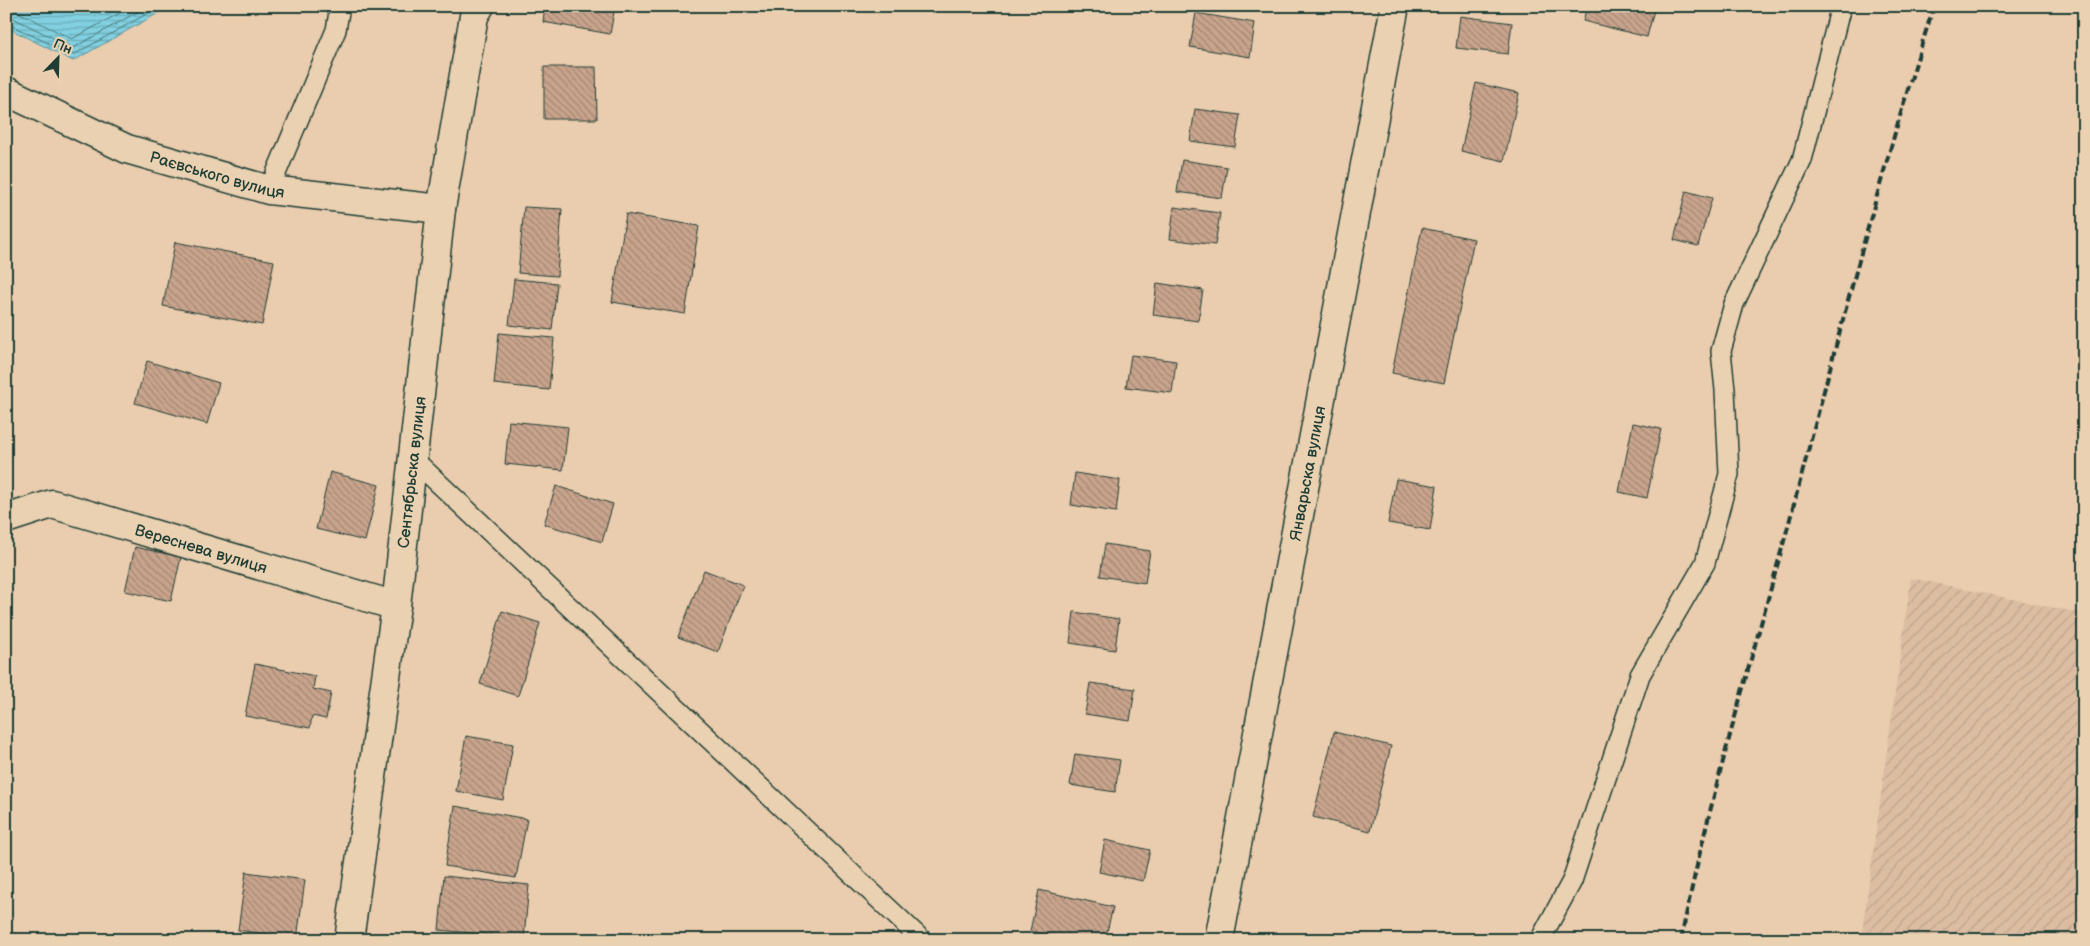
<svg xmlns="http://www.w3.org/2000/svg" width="2090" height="946" font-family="'Balsamiq Sans',sans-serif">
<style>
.industrial{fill:url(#industrial-furrows)}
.water{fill:url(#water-rules);stroke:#5a959c}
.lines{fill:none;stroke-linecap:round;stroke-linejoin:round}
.shore{stroke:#477879;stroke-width:1}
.building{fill:url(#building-back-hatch);stroke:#1f3d34}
.service-casing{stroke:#1f3d34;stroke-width:22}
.minor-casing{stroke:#1f3d34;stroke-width:31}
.service{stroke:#e9d1b1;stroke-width:19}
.minor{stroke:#e9d1b1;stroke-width:28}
.rail{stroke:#1f3d34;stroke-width:4;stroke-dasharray:8 4;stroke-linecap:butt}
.labels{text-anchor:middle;stroke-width:5;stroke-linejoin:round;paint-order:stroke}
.street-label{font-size:16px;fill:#1f3d34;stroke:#e9d1b1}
</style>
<defs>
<pattern id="industrial-furrows" width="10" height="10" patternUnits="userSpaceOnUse" patternTransform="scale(1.25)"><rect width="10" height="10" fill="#dcbda2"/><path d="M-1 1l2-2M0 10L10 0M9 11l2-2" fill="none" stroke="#bca38c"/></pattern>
<pattern id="water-rules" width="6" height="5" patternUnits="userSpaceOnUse" patternTransform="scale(1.25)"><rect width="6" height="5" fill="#82d0e1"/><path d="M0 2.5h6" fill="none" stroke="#6aaab7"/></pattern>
<pattern id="building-back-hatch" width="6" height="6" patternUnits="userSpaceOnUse" patternTransform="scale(1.25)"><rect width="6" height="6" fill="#c9a48d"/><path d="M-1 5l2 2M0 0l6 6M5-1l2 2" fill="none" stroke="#a38774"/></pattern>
</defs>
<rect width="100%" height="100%" fill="#eaccae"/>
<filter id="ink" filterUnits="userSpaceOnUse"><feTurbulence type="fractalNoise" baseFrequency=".02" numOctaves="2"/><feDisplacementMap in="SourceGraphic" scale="10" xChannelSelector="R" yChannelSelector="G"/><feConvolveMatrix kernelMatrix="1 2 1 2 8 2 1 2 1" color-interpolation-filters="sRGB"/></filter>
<g filter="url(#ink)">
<path class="industrial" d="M 1911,578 L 2084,614 L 2084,940 L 1861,940 Z"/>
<path class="water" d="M 6,6 L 171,6 L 73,61 L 6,27 Z"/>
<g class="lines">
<path class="shore" d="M 6,9 L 16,11 L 72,39 L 133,6
M 6,17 L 13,18 L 73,48 L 148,6
M 6,23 L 73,55 L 161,6"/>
</g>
<path class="building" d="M 545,6 L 615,6 L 610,34 L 543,22 Z
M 1587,6 L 1655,6 L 1647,37 L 1583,21 Z
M 1196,13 L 1255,23 L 1250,57 L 1190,47 Z
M 1460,16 L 1512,23 L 1508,54 L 1456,48 Z
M 544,67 L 596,67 L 597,119 L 544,119 Z
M 1476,83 L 1519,93 L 1504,161 L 1461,151 Z
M 1195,109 L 1240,115 L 1235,147 L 1190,141 Z
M 1182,160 L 1227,167 L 1222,198 L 1177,192 Z
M 1686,191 L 1712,198 L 1698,246 L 1674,240 Z
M 524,207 L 562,209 L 557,276 L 518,273 Z
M 1174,207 L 1220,213 L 1215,245 L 1170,239 Z
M 626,214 L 699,226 L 685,314 L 612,302 Z
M 1422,228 L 1474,239 L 1444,383 L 1392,373 Z
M 175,242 L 274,261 L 262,325 L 163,306 Z
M 514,279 L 557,283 L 552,330 L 509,325 Z
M 1157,283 L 1203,290 L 1198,321 L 1153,315 Z
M 499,333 L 554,338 L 549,390 L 494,384 Z
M 1131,355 L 1176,361 L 1172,393 L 1126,387 Z
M 147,361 L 219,383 L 207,424 L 135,403 Z
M 509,421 L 568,427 L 563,470 L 505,464 Z
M 1633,423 L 1661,429 L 1647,498 L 1619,492 Z
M 330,472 L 379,485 L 365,541 L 316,529 Z
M 1075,473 L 1120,480 L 1116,512 L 1071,505 Z
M 1396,479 L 1437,486 L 1430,530 L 1388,523 Z
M 556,486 L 613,504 L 602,542 L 544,524 Z
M 1105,544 L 1150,551 L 1145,583 L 1100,576 Z
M 135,547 L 181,557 L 171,601 L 125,591 Z
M 704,570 L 743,585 L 718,652 L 678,637 Z
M 502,611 L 540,623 L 518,696 L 480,684 Z
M 1074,612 L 1119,619 L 1115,650 L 1070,643 Z
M 255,664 L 315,676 L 313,689 L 331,693 L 326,719 L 312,716 L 310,728 L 245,716 Z
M 1090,683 L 1135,689 L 1130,721 L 1085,714 Z
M 1334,732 L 1391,746 L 1370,831 L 1313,817 Z
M 466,736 L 513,744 L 503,800 L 456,791 Z
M 1075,754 L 1120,760 L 1115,792 L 1070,785 Z
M 455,806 L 527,819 L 516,878 L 445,866 Z
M 1105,840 L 1150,850 L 1143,881 L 1099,872 Z
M 246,872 L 305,880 L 297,939 L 238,930 Z
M 444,876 L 529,885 L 524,938 L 439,930 Z
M 1039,890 L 1113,907 L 1105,940 L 1072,940 L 1030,931 Z"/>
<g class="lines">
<defs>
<path id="service" d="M 269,190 L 336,30 L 340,6
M 413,459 L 922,940
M 1540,940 L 1572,881 L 1640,675 L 1705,563 L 1729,474 L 1725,390 L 1721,351 L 1734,304 L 1802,160 L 1840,10 L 1837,6"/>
<g id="minor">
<path id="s1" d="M 6,91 L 127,149 L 269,190 L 441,209"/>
<path id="s2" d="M 6,519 L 52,504 L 396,606"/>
<path id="s3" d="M 349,940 L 396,606 L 441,209 L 474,16 L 480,6"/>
<path id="s4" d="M 1219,940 L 1394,11 L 1393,6"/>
</g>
</defs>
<use href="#service" class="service-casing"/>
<use href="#minor" class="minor-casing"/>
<use href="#service" class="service"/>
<use href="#minor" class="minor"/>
<path class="rail" d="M 1681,940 C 1708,802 1750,666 1787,530 C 1834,355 1878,179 1934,6"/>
</g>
</g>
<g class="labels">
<g class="street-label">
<text dy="6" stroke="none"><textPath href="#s1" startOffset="228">Раєвського вулиця</textPath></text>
<text dy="6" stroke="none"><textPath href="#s3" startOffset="472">Сентябрьска вулиця</textPath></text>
<text dy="6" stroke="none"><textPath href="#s4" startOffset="475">Январьска вулиця</textPath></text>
<text dy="6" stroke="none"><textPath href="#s2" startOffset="204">Вереснева вулиця</textPath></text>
</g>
</g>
<rect width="2090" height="946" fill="none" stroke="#e9d1b1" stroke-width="25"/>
<rect x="12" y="12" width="2065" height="921" fill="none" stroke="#1f3d34" stroke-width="2" filter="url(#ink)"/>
<g transform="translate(58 58) rotate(23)" stroke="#e9d1b1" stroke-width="4" paint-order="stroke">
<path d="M0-4L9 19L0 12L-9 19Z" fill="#1f3d34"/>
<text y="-8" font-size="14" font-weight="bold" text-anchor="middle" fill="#1f3d34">Пн</text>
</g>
</svg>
